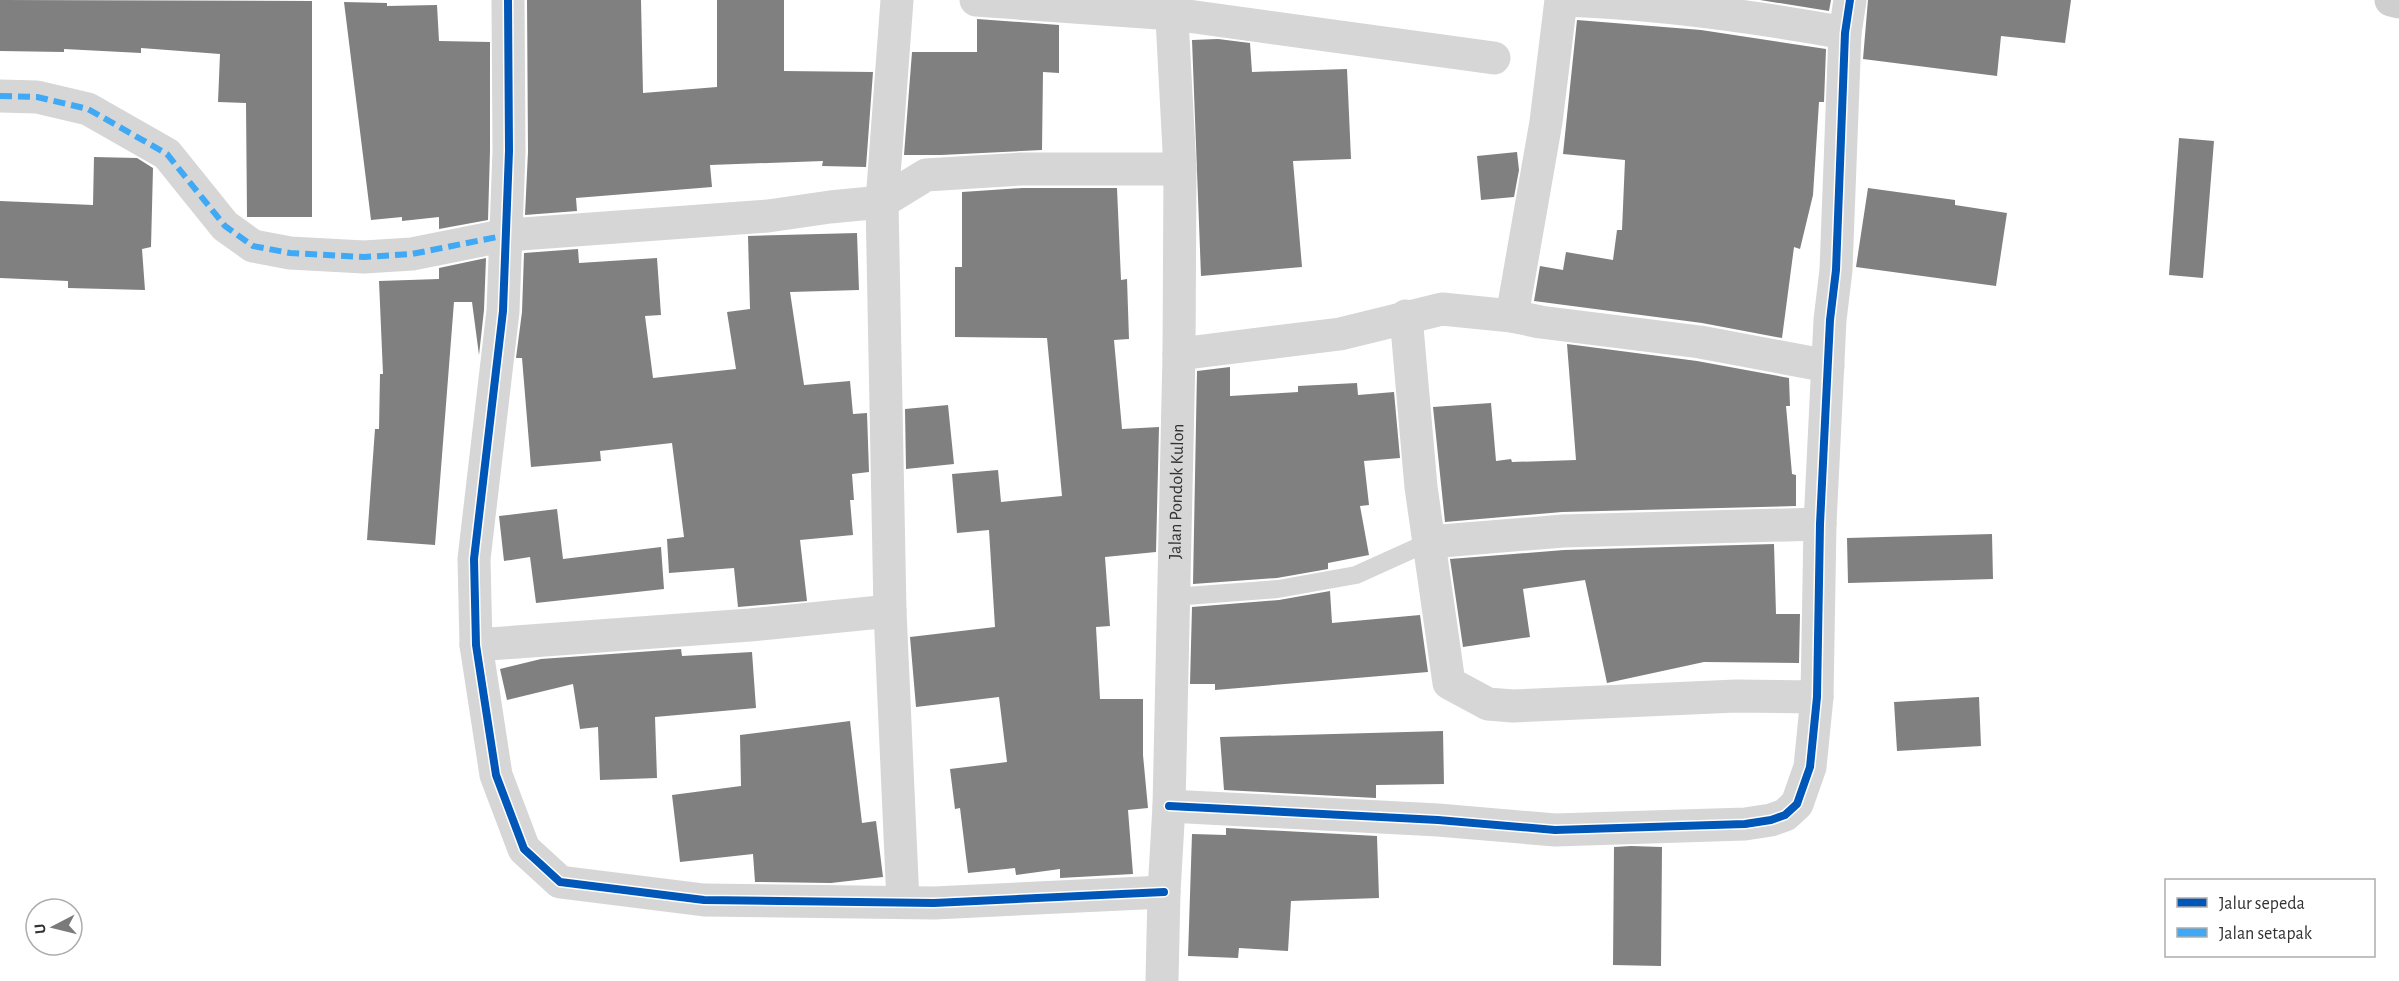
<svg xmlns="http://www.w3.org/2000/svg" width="2399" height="981" font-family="'Alegreya Sans',sans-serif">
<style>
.building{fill:#808080}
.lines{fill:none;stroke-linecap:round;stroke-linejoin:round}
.lane{stroke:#d6d6d6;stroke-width:18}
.street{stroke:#d6d6d6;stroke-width:33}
.secondary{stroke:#cfcfcf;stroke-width:33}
.quiet{stroke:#3fa9f5;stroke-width:6;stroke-dasharray:12 6;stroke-linecap:butt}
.cycleway-casing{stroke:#fff;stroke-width:11}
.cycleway{stroke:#0057b8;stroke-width:8}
.labels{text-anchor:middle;stroke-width:6;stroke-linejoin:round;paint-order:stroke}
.street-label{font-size:18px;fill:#323232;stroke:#fff}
</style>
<rect width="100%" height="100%" fill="#fff"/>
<path class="building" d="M 0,0 L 312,1 L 312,217 L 247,217 L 246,103 L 218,102 L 220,54 L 141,48 L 141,53 L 64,49 L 64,52 L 0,51 Z
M 527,0 L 641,0 L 643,93 L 717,87 L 717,0 L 784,0 L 784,71 L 873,72 L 866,167 L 822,166 L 823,161 L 710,165 L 712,187 L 576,198 L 577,211 L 525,215 L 528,152 Z
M 1760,0 L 1831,0 L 1829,11 Z
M 1868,0 L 2071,0 L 2065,43 L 2001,36 L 1997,76 L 1863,59 Z
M 344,2 L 387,3 L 387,6 L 437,5 L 439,41 L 490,42 L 490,151 L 488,220 L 439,229 L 439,217 L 402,221 L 402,217 L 371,220 Z
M 977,19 L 1059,25 L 1059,73 L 1043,72 L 1042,150 L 941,155 L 904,155 L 912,52 L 977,52 Z
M 1577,20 L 1701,30 L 1826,49 L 1824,102 L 1819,102 L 1813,195 L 1800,249 L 1794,247 L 1782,338 L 1702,323 L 1534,301 L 1540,266 L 1563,270 L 1566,252 L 1613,260 L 1617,230 L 1622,230 L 1625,160 L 1563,154 Z
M 1218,39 L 1250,43 L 1252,72 L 1347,69 L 1351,159 L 1293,161 L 1302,267 L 1201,276 L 1192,40 Z
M 2179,138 L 2214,141 L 2203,278 L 2169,275 Z
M 1517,152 L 1519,170 L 1514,197 L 1481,200 L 1477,156 Z
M 94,157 L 137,158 L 153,168 L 151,247 L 142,249 L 145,290 L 68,288 L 68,281 L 0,278 L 0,201 L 93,205 Z
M 1022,188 L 1117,188 L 1121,280 L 1127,279 L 1129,339 L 1114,340 L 1122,429 L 1159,427 L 1156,552 L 1105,557 L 1110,626 L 1096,627 L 1100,699 L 1143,699 L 1143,755 L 1148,808 L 1128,810 L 1133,874 L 1060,878 L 1060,869 L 1016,875 L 1015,868 L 968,873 L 960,808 L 955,809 L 950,769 L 1007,762 L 999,697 L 916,707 L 910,637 L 995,627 L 989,530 L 957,533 L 952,474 L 998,470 L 1001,502 L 1062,496 L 1047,338 L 955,337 L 955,267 L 962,267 L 962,192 Z
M 1868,188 L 1955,200 L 1955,205 L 2007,213 L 1996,286 L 1856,267 Z
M 857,233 L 859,290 L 790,292 L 804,385 L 850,381 L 853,414 L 867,413 L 869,472 L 852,474 L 854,500 L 850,500 L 853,535 L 800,540 L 807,601 L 738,607 L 734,568 L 669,573 L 667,539 L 684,537 L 672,443 L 600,451 L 601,461 L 531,467 L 522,358 L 516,358 L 522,312 L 524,253 L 578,249 L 579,263 L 657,258 L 661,315 L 645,316 L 653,378 L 736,369 L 727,312 L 750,309 L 748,236 Z
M 486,258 L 484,310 L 479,355 L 472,302 L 454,302 L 435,545 L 367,540 L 375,429 L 379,429 L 380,374 L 383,374 L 379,281 L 439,279 L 439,268 Z
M 1567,344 L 1697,361 L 1789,378 L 1790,406 L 1786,406 L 1792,474 L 1796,475 L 1796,506 L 1562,512 L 1445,522 L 1433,407 L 1491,403 L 1496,461 L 1511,459 L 1512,462 L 1576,460 Z
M 1230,367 L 1230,396 L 1298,392 L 1298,386 L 1357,383 L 1358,395 L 1394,392 L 1400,458 L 1364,461 L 1369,505 L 1360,506 L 1369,555 L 1328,563 L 1328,569 L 1277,578 L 1193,584 L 1197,371 Z
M 948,405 L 954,464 L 906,469 L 905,409 Z
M 557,509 L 563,559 L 661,547 L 664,589 L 536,603 L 530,557 L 504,561 L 499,516 Z
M 1992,534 L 1993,579 L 1848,583 L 1847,538 Z
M 1774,544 L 1776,614 L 1800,614 L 1799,663 L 1704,662 L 1607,683 L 1585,580 L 1523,589 L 1530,637 L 1463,647 L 1450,559 L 1564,550 Z
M 1330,591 L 1332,623 L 1420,615 L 1428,672 L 1215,690 L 1215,684 L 1190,684 L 1192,607 L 1279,600 Z
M 681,649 L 682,656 L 752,652 L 756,708 L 655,717 L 657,778 L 600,780 L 598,727 L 580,729 L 573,684 L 507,700 L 500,669 L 541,659 Z
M 1979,697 L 1981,746 L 1897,751 L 1894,702 Z
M 850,721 L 862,823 L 876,821 L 883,877 L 831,883 L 755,882 L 753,854 L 680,862 L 672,795 L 741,786 L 740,735 Z
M 1443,731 L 1444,784 L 1376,785 L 1376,798 L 1224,790 L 1220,737 Z
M 1226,828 L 1377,836 L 1379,898 L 1291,901 L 1288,951 L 1239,948 L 1238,958 L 1188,956 L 1192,834 L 1226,835 Z
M 1631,846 L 1662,847 L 1661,966 L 1613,965 L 1614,847 Z"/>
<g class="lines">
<path class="lane" d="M 1173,597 L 1278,589 L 1356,575 L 1429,542"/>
<g class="street">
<path d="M 508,0 L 509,151 L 503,311 L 474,559 L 476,645 L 496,775 L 524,849 L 560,882 L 704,900 L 934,903 L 1164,892"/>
<path d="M 897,0 L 882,202 L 890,611 L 903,902"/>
<path d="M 976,0 L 1173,14 L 1494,58"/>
<path d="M 0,96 L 37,97 L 88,109 L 167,154 L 225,226 L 253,246 L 290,253 L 364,257 L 412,254 L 507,235 L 768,216 L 830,207 L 882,202 L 926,175 L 1021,169 L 1180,169"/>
<path d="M 1406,316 L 1421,487 L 1449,683 L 1488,704 L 1513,706 L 1736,696 L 1817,697"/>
<path d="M 1512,316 L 1546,122 L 1561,0 C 1657,3 1751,16 1845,33"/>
<path d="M 1179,354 L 1340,334 L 1442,309 L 1512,316 L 1540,322 L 1700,342 L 1828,366"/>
<path d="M 1429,542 L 1563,531 L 1820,524"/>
<path d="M 476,645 L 750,625 L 890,611"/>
<path d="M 1169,806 L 1438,820 L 1555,830 L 1745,824 L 1771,820 L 1785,815 L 1797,804 L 1810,767 L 1817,697 L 1820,524 L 1830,320 L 1836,270 L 1845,33 L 1850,0"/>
<path id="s1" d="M 1162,981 L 1164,892 L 1169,806 L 1179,354 L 1180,169 L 1171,0"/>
</g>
<path class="secondary" d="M 2391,0 L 2399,2"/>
<path class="quiet" d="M 0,96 L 37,97 L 88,109 L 167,154 L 225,226 L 253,246 L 290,253 L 364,257 L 412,254 L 507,235"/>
<defs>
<path id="cycleway" d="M 508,0 L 509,151 L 503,311 L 474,559 L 476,645 L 496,775 L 524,849 L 560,882 L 704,900 L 934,903 L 1164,892
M 1169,806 L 1438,820 L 1555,830 L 1745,824 L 1771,820 L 1785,815 L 1797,804 L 1810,767 L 1817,697 L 1820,524 L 1830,320 L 1836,270 L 1845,33 L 1850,0"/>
</defs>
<use href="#cycleway" class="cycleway-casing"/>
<use href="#cycleway" class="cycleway"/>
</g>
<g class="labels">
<g class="street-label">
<text dy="6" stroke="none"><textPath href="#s1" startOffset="490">Jalan Pondok Kulon</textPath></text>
</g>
</g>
<rect x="2165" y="879" width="210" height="78" fill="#ffffff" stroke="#adadad" stroke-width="1.5"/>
<rect x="2177" y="898" width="30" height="9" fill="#0057b8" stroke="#adadad" stroke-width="1.5"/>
<text x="2219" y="909" font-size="18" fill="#323232">Jalur sepeda</text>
<rect x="2177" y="928" width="30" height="9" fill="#3fa9f5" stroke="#adadad" stroke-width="1.5"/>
<text x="2219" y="939" font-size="18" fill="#323232">Jalan setapak</text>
<g transform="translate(54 927) rotate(263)"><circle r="28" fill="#ffffff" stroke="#adadad" stroke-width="1.5"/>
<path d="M0-4.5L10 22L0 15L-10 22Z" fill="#7a7a7a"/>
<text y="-9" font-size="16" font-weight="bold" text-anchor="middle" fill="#323232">U</text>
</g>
</svg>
